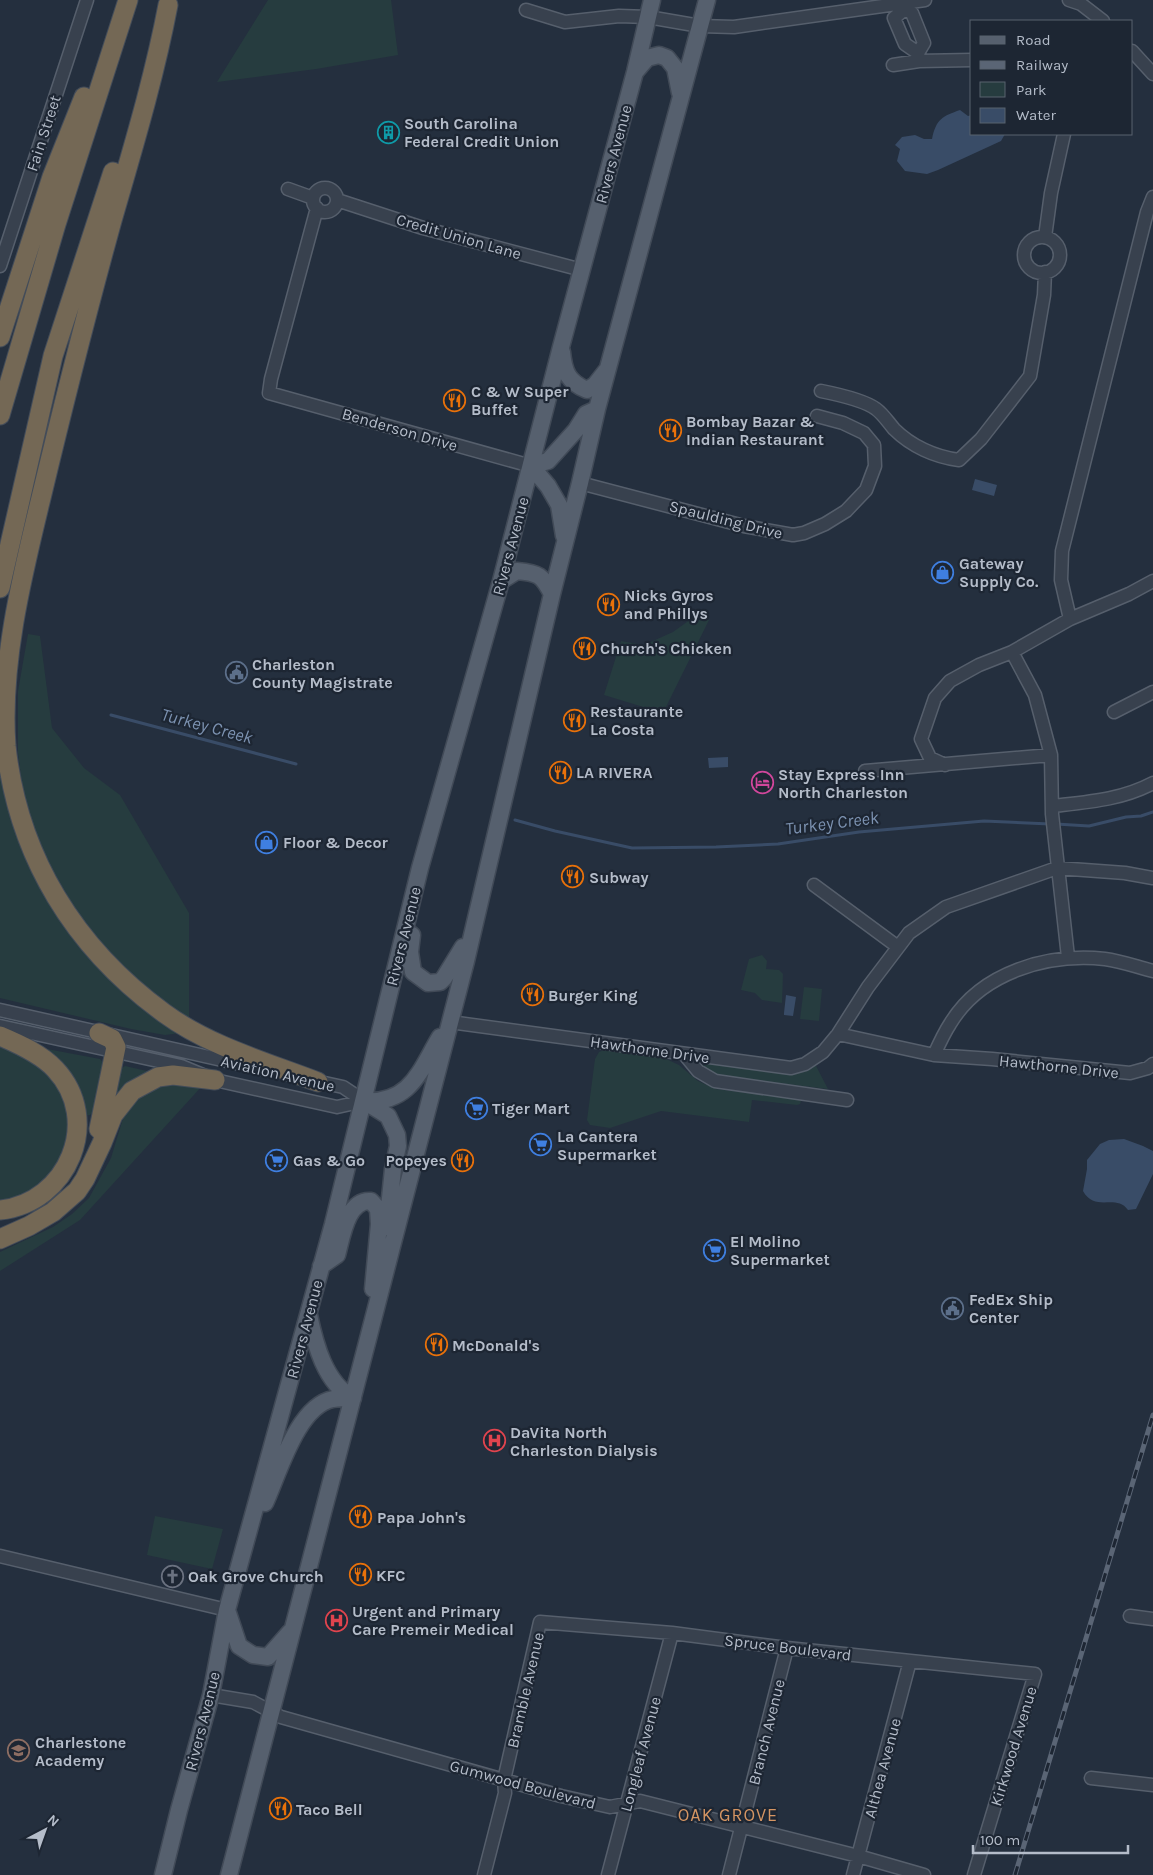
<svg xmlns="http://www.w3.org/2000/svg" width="1153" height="1875" font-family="Karla,sans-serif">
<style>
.green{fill:#263c3f}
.water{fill:#394c67}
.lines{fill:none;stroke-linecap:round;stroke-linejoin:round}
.stream{stroke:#394c67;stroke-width:3}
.minor-casing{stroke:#565f6c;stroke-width:15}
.major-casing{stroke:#414a57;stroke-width:19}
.highway-casing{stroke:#434c59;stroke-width:21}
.minor{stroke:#38414e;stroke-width:12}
.major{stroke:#56606e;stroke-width:16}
.highway{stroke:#746855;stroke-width:19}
.rail-casing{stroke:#5a6575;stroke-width:5}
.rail{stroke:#1d2633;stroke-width:3;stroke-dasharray:9;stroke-linecap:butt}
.labels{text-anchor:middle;stroke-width:4.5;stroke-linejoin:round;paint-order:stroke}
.poi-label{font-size:16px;font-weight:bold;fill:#b4bcc9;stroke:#1d2633;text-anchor:start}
.street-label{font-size:16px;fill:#b4bcc9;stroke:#1d2633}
.water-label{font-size:18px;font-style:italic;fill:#7c92b1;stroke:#1d2633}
.neighbourhood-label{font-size:18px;letter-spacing:1px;fill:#d59563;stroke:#1d2633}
</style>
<rect width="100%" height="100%" fill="#242f3e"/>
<path class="green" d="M 268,0 L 391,0 L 398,55 L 316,69 L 217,82 Z
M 698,614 L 709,620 L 663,713 L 604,695 L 621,641 L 644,645 L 673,632 Z
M 28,634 L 40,636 L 52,728 L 84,768 L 120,795 L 189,913 L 189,1021 L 119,966 L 81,919 L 41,850 L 25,809 L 18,753 L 18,691 Z
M 0,748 L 42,888 L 181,1033 L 165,1035 L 131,1029 L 0,998 Z
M 762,955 L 767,961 L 766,969 L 779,970 L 783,974 L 782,1003 L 762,1000 L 755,993 L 741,990 L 749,959 Z
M 804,987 L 822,989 L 819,1021 L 800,1019 Z
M 0,1044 C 18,1054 37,1062 51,1078 C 79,1109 73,1158 42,1185 C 30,1195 14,1199 0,1202 Z
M 47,1049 L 100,1059 L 103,1063 L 93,1112 L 90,1115 L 83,1116 Z
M 606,1049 L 662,1057 L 679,1065 L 698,1081 L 716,1089 L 798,1099 L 801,1101 L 800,1104 L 797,1105 L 752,1100 L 749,1122 L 661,1111 L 610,1128 L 590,1125 L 587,1120 L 595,1059 L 599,1052 Z
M 704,1061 L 814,1062 L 828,1089 L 721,1076 L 707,1070 L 702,1065 L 701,1063 Z
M 125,1066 L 147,1071 L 149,1074 L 112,1102 L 120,1068 L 122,1068 Z
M 162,1084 L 203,1085 L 80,1220 L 0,1271 L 0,1252 L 53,1227 L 72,1214 L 89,1198 L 111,1158 L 124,1115 L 132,1100 Z
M 155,1516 L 223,1529 L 212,1569 L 147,1555 Z"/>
<path class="water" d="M 960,110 L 968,116 L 972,115 L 972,134 L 1005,134 L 1001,141 L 938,170 L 927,174 L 905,171 L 897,161 L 900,149 L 895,145 L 902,137 L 915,135 L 924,139 L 932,139 C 936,119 943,116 960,110 Z
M 975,479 L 997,485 L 994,496 L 972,490 Z
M 728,757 L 728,767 L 709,768 L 708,758 Z
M 786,995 L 796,997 L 793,1016 L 784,1015 L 784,1013 Z
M 1124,1139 L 1143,1146 L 1153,1151 L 1153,1174 L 1136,1209 L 1128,1210 C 1116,1193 1095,1213 1083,1191 L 1087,1169 L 1087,1160 L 1100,1144 L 1109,1140 Z"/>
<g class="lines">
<path class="stream" d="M 111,715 L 296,764
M 515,820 L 555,831 L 632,848 L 716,847 L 778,844 L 859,832 L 984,821 L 1050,824
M 1056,824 L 1089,826 L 1126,817 L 1141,816 L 1153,812"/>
<defs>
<path id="minor" d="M 1069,0 L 1081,4 L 1103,21
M 905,9 L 912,13 L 924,43 L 918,53 L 919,61
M 905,9 L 894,18 L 905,44 L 918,53
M 526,10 L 565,22 L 619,16 L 648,17 L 700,26 L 734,27 L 925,0
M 1132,51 L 1153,74
M 893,65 L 919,61 L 972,60
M313 200a12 12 0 1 1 24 0a12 12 0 1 1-24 0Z
M 288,189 L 313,198
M 337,200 L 423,228 L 582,270
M 317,208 L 271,379 L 269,393 L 531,466
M 1045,237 L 1051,193 L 1064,134
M1024 255a18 18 0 1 1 36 0a18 18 0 1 1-36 0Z
M 0,266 L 87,0
M 821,391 C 836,394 864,400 876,409 C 883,414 888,422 894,429 C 911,446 935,457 959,460 L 981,439 L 1030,376 L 1044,295 L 1045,272
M 580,483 L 744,526 L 793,535 L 804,533 L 825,524 L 846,511 L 866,490 L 875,466 L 874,445 L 864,433 L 843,423 L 817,416
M 1070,619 L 1061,580 L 1062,551 L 1147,212 L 1153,197
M 1012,652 L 1035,695 L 1051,755 L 1052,814 L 1068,957
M 1114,712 L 1153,692
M 945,765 L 930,758 L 921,739 L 935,698 L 950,681 L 979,665 L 1012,652 L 1070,619 L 1129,594 L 1153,581
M 865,771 L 1051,755
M 1052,806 C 1087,802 1121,800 1153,783
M 814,885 L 898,947
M 0,1010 L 262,1069
M 450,1022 L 791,1068 L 805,1064 L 823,1052 L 838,1034 L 868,987 L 909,933 L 946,907 L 1057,868 L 1125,873 L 1153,878
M 0,1026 L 181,1066 L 215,1080 L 337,1107 L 364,1101
M 838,1034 L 934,1055 L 992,1059 L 1130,1073 L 1148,1068 L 1153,1064
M 684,1054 L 698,1071 L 715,1081 L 847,1100
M 934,1055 C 939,1044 944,1033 950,1024 C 981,972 1048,953 1105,959 C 1121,961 1137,967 1153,971
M 311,1080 L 343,1087 L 364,1101
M 0,1556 L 227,1610
M 1130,1616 L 1153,1619
M 211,1695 L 253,1702 L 281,1717 L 561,1796 L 610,1807 L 640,1801 L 858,1856 L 924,1875
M 1091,1778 L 1153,1785
M 484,1875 L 505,1793 L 504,1780 L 540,1622 L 672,1633 L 787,1648 L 1035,1674 L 974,1875
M 608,1875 L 672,1633
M 729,1875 L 787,1648
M 853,1875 L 910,1661"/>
<path id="major" d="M 636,71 L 647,58 L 659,55 L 667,58 L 675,68 L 680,93
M 562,352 C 564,372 568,382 587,390 L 595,385 L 606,371
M 531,466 L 548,461 L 576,430 L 586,414 L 597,409
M 531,466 L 548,486 L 559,505 L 564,536
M 501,581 L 517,571 C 539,573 542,575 552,594
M 412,935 L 410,952 L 413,972 L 428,983 L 440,982 L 444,978 L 463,947
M 364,1101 L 388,1116 L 397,1135 L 398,1146 L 393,1169 L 387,1227
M 364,1101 C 411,1104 420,1070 440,1037
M 321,1266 L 337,1255 C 342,1237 347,1199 371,1201 L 378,1209 L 379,1224 L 373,1289
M 309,1315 C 315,1344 325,1383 353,1398
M 265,1503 C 279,1473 297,1406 333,1399 C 339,1398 346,1398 353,1398
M 228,1613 L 239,1646 L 253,1655 L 268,1657 L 290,1632
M 163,1875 L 179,1810 L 211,1695 L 227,1610 L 333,1224 L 420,868 L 501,581 L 561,347 L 635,72 L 652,0
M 229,1875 L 466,961 L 552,594 L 580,483 L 597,409 L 707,0"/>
<path id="highway" d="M 168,5 C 154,79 132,151 111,224 C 86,315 63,406 41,498 C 22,576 0,664 6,746 C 18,857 75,948 164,1013 C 209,1046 266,1062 318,1082
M 0,337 L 52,177 L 84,97
M 0,415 L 56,224 L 128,0
M 0,588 L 53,356 L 113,172
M 99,1033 L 112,1039 L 116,1047 L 99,1129
M 0,1036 C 19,1044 41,1054 55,1069 C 103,1120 68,1203 0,1210
M 0,1239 L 29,1226 L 53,1212 L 77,1191 L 85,1179 L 102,1143 L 113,1115 L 132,1091 L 158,1077 L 173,1075 L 215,1080"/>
</defs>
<use href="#minor" class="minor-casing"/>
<use href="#major" class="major-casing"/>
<use href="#highway" class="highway-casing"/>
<use href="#minor" class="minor"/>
<use href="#major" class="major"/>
<use href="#highway" class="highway"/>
<defs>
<path id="rail" d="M 1015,1875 L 1153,1415"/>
</defs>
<use href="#rail" class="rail-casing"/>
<use href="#rail" class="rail"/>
</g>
<defs>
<symbol id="building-ring" viewBox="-11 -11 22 22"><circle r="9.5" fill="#1d2633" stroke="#0f9aa8" stroke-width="1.5"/><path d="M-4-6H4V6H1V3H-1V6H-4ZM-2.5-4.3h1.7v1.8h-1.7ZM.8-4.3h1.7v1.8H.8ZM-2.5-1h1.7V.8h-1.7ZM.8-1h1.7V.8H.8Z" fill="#0f9aa8"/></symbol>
<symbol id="restaurant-ring" viewBox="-11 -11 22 22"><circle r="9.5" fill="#1d2633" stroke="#e8710a" stroke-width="1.5"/><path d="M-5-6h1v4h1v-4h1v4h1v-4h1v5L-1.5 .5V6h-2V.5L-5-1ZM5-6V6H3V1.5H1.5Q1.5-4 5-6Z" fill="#e8710a"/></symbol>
<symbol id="shop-ring" viewBox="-11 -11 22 22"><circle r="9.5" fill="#1d2633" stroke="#3f7fe0" stroke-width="1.5"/><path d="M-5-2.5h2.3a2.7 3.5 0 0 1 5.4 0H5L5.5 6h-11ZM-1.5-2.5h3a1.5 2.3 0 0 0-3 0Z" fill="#3f7fe0"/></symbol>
<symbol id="civic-ring" viewBox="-11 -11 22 22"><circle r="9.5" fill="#1d2633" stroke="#5c6f8a" stroke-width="1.5"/><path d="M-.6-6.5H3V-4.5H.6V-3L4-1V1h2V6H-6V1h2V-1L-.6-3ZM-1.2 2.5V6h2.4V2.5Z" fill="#5c6f8a"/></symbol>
<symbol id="hotel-ring" viewBox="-11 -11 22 22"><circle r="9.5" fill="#1d2633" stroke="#d1479c" stroke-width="1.5"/><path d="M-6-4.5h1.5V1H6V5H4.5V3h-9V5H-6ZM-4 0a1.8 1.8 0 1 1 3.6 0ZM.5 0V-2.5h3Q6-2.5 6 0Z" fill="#d1479c"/></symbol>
<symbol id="supermarket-ring" viewBox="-11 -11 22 22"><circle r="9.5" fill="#1d2633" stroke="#3f7fe0" stroke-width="1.5"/><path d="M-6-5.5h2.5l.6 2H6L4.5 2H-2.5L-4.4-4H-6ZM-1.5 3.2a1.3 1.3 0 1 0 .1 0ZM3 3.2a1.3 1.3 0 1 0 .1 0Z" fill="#3f7fe0"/></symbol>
<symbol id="hospital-ring" viewBox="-11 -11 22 22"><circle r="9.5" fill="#1d2633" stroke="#e0444e" stroke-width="1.5"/><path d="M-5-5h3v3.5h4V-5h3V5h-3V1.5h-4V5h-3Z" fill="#e0444e"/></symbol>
<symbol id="church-ring" viewBox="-11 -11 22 22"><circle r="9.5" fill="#1d2633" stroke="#6b7280" stroke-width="1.5"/><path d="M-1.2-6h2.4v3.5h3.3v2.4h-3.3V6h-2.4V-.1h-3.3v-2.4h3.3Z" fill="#6b7280"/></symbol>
<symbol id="school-ring" viewBox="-11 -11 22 22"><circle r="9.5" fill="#1d2633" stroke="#8d6e63" stroke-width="1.5"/><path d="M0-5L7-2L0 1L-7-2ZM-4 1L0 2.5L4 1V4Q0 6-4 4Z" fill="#8d6e63"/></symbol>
</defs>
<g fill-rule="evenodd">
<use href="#building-ring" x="376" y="120" width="25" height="25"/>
<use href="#restaurant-ring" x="442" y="388" width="25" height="25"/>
<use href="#restaurant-ring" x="658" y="418" width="25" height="25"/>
<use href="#shop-ring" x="930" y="560" width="25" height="25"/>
<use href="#restaurant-ring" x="596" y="592" width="25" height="25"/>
<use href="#restaurant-ring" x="572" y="636" width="25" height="25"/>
<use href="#civic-ring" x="224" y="660" width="25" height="25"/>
<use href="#restaurant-ring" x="562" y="708" width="25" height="25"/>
<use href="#restaurant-ring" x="548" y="760" width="25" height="25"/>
<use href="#hotel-ring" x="750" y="770" width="25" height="25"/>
<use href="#shop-ring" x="254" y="830" width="25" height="25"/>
<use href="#restaurant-ring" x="560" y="864" width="25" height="25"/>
<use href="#restaurant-ring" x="520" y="982" width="25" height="25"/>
<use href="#supermarket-ring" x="464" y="1096" width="25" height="25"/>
<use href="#supermarket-ring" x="528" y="1132" width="25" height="25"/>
<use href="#supermarket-ring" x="264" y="1148" width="25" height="25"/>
<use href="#restaurant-ring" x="450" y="1148" width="25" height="25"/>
<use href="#supermarket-ring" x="702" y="1238" width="25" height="25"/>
<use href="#civic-ring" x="940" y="1296" width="25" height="25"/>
<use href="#restaurant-ring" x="424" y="1332" width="25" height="25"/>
<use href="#hospital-ring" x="482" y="1428" width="25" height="25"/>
<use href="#restaurant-ring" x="348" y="1504" width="25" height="25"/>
<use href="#restaurant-ring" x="348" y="1562" width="25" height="25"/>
<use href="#church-ring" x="160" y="1564" width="25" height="25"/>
<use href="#hospital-ring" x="324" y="1608" width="25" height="25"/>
<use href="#school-ring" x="6" y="1738" width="25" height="25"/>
<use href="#restaurant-ring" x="268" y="1796" width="25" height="25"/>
</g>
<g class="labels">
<g class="poi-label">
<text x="404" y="129">South Carolina<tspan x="404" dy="18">Federal Credit Union</tspan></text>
<text x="471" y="397">C &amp; W Super<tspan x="471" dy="18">Buffet</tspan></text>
<text x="686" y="427">Bombay Bazar &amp;<tspan x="686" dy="18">Indian Restaurant</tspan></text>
<text x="959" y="569">Gateway<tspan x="959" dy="18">Supply Co.</tspan></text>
<text x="624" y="601">Nicks Gyros<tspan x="624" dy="18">and Phillys</tspan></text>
<text x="600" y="654">Church's Chicken</text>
<text x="252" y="670">Charleston<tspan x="252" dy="18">County Magistrate</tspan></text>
<text x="590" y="717">Restaurante<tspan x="590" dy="18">La Costa</tspan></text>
<text x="576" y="778">LA RIVERA</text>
<text x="778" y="780">Stay Express Inn<tspan x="778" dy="18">North Charleston</tspan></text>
<text x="283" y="848">Floor &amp; Decor</text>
<text x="589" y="883">Subway</text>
<text x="548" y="1001">Burger King</text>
<text x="492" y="1114">Tiger Mart</text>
<text x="557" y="1142">La Cantera<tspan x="557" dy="18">Supermarket</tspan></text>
<text x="293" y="1166">Gas &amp; Go</text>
<text x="447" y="1166" text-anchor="end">Popeyes</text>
<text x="730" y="1247">El Molino<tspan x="730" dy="18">Supermarket</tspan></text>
<text x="969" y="1305">FedEx Ship<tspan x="969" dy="18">Center</tspan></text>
<text x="452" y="1351">McDonald's</text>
<text x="510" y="1438">DaVita North<tspan x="510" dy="18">Charleston Dialysis</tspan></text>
<text x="377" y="1523">Papa John's</text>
<text x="376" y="1581">KFC</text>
<text x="188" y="1582">Oak Grove Church</text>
<text x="352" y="1617">Urgent and Primary<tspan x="352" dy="18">Care Premeir Medical</tspan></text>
<text x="35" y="1748">Charlestone<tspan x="35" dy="18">Academy</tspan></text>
<text x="296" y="1815">Taco Bell</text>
</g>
<g class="street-label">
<text transform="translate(43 133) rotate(-72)" y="6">Fain Street</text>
<text transform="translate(613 154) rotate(-75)" y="6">Rivers Avenue</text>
<text transform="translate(459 236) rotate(16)" y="6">Credit Union Lane</text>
<text transform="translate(400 429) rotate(16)" y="6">Benderson Drive</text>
<text transform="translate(726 519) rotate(14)" y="6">Spaulding Drive</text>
<text transform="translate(510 546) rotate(-75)" y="6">Rivers Avenue</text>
<text transform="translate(403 936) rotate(-76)" y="6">Rivers Avenue</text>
<text transform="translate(650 1049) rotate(8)" y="6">Hawthorne Drive</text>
<text transform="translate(1059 1066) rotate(6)" y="6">Hawthorne Drive</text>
<text transform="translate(278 1073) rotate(13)" y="6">Aviation Avenue</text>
<text transform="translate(304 1329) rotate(-75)" y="6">Rivers Avenue</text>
<text transform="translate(788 1647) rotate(7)" y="6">Spruce Boulevard</text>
<text transform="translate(525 1690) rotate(-77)" y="6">Bramble Avenue</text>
<text transform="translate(202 1721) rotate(-76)" y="6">Rivers Avenue</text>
<text transform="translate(766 1732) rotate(-76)" y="6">Branch Avenue</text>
<text transform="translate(1013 1746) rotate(-73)" y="6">Kirkwood Avenue</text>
<text transform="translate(640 1754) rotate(-75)" y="6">Longleaf Avenue</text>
<text transform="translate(882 1768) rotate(-75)" y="6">Althea Avenue</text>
<text transform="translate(523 1784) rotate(15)" y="6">Gumwood Boulevard</text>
</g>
<g class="water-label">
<text transform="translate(207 726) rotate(15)" y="6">Turkey Creek</text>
<text transform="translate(832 823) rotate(-7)" y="6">Turkey Creek</text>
</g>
<g class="neighbourhood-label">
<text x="728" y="1821">OAK GROVE</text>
</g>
</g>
<rect x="970" y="20" width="162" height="115" fill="#1d2633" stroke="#59626f"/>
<rect x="980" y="36" width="25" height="8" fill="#56606e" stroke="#59626f"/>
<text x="1016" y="45" font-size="15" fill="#b4bcc9">Road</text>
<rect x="980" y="61" width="25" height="8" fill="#5a6575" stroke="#59626f"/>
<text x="1016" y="70" font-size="15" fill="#b4bcc9">Railway</text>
<rect x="980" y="82" width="25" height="15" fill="#263c3f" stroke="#59626f"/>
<text x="1016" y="95" font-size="15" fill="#b4bcc9">Park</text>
<rect x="980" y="108" width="25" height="15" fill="#394c67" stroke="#59626f"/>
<text x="1016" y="120" font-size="15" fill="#b4bcc9">Water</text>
<g transform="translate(45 1830) rotate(41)" stroke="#1d2633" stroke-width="4" paint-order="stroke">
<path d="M0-4L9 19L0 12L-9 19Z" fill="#b4bcc9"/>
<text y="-8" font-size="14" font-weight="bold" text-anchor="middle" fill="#b4bcc9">N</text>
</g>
<path d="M973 1845v8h155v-8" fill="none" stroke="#b4bcc9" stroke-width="2.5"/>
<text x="980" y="1845" font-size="15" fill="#b4bcc9" stroke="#1d2633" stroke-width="4" paint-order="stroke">100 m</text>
</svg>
